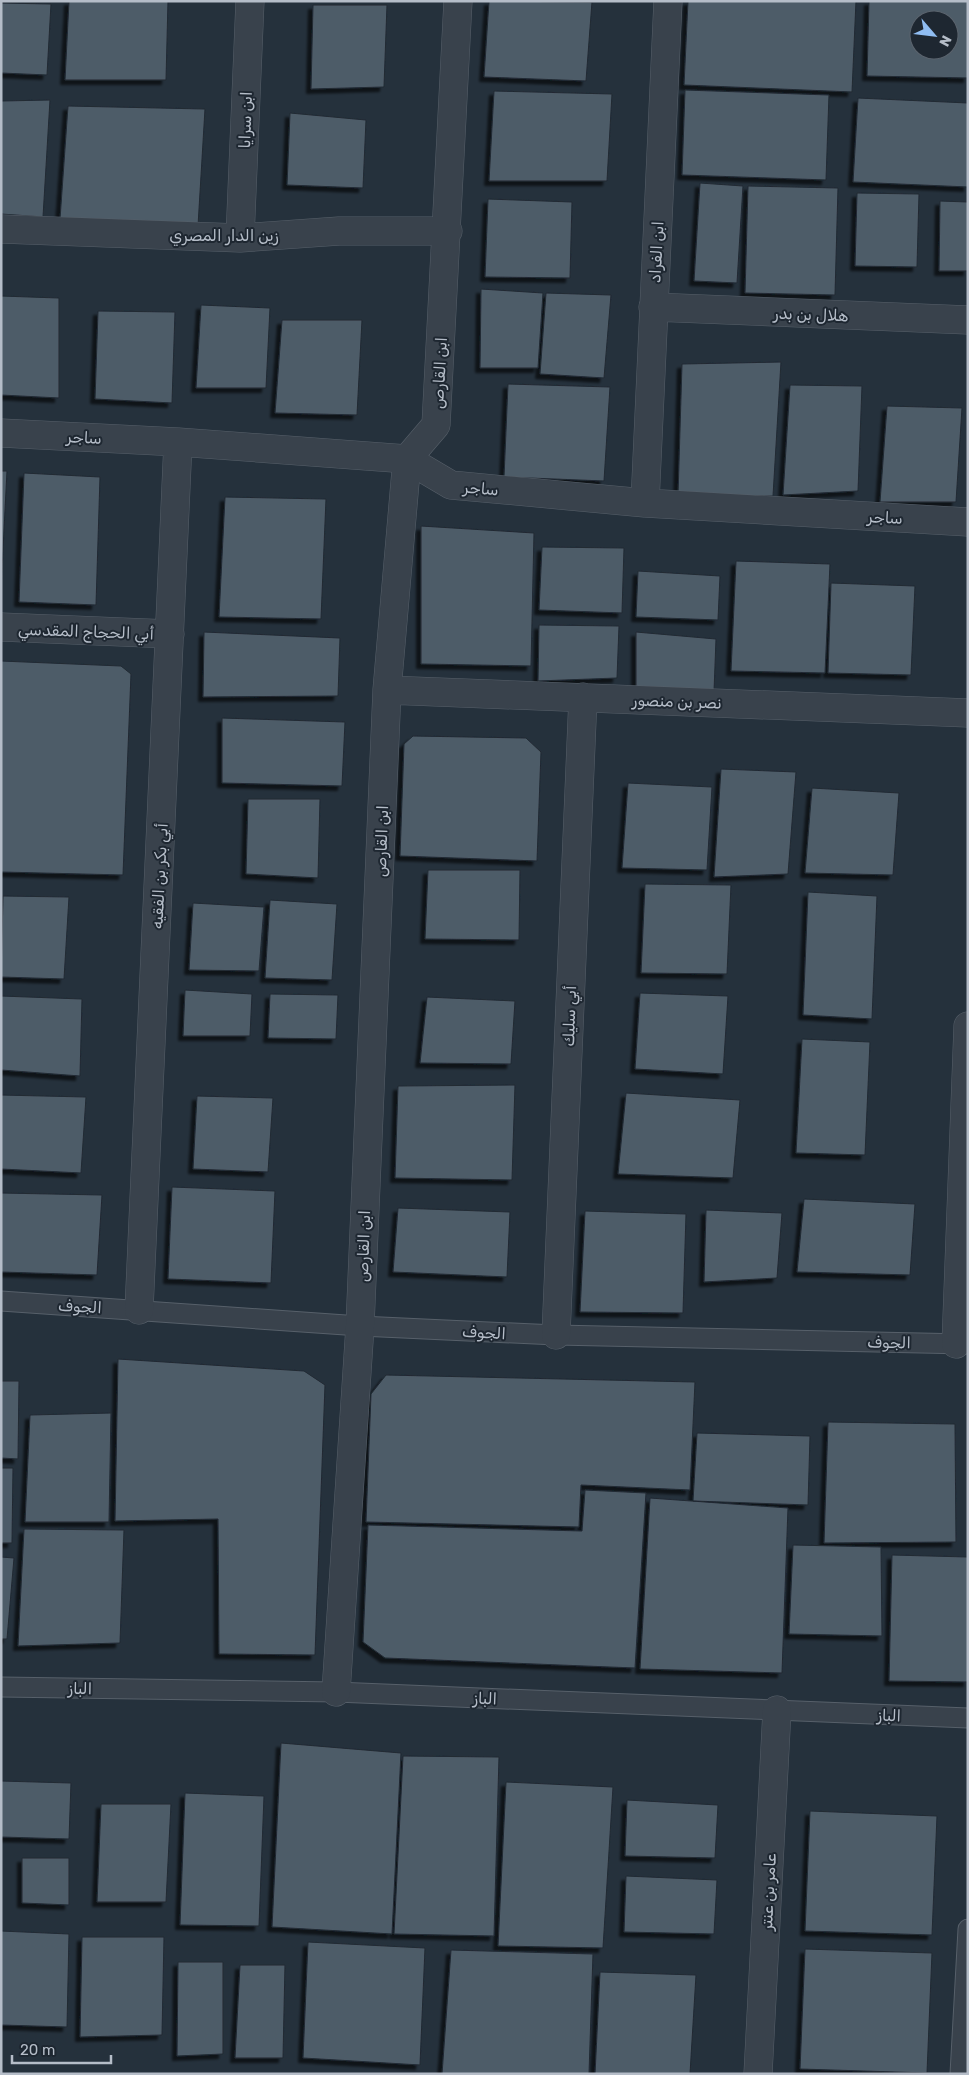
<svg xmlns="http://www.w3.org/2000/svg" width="969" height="2075" font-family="Rubik,Cairo,sans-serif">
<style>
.building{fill:#4e5b67;stroke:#202933;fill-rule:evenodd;filter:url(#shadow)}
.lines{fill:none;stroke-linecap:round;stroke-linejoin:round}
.lane-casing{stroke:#57606a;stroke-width:21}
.street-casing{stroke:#57606a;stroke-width:29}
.lane{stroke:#39424c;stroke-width:19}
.street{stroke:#39424c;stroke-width:28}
.labels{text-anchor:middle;stroke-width:4;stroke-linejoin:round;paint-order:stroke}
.street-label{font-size:16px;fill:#b5bdc8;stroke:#1e2731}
</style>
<defs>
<filter id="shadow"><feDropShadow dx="-4.5" dy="4.5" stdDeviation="1" flood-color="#0009"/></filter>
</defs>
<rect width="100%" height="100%" fill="#25313c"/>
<path class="building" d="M 69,1 L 168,1 L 166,80 L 65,80 Z
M 489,1 L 592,2 L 586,81 L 484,77 Z
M 688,1 L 856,1 L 852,92 L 684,85 Z
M 869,1 L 968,1 L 968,78 L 867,76 ZM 919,20 L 949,20 L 949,50 L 919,50 Z
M 1,3 L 51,4 L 47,75 L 1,73 Z
M 313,5 L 387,5 L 384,87 L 311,89 Z
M 685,90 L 829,95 L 826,180 L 682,175 Z
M 494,91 L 612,94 L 607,181 L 489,181 Z
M 858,98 L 968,103 L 968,187 L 853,182 Z
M 50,100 L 43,217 L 1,214 L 1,101 Z
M 68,106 L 205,109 L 198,226 L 60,219 Z
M 290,113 L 366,120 L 363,188 L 287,185 Z
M 700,183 L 743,186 L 737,283 L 694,281 Z
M 748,186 L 838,188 L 835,295 L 745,293 Z
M 857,193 L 919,194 L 917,267 L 855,266 Z
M 488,199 L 572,202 L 570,278 L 485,277 Z
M 940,201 L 968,202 L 968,271 L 939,271 Z
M 481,289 L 543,293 L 538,368 L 480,368 Z
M 546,293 L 611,295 L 604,378 L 540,374 Z
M 1,296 L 59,298 L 59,398 L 1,395 Z
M 201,305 L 270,308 L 266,388 L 196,388 Z
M 98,311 L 175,312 L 172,403 L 95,399 Z
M 282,320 L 362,320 L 357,415 L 275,413 Z
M 781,362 L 773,496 L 678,495 L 682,364 Z
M 508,384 L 610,387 L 604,481 L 504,477 Z
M 790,385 L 862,386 L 858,491 L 783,495 Z
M 887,406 L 962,408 L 956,502 L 880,502 Z
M 1,471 L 7,471 L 1,590 Z
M 24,473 L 100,477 L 96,605 L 19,602 Z
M 225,497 L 326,499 L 321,619 L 219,617 Z
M 421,526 L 534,533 L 531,666 L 421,664 Z
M 542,547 L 624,548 L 622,613 L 539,610 Z
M 736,561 L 830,564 L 825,673 L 731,671 Z
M 638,571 L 720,576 L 718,620 L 636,617 Z
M 831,583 L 915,586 L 911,675 L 828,673 Z
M 539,625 L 619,626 L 617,678 L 538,681 Z
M 204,632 L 340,638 L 338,696 L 203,697 Z
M 636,632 L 716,639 L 714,692 L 636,689 Z
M 1,661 L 121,666 L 131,674 L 123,875 L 1,872 Z
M 222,718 L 345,722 L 342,786 L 222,783 Z
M 413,736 L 526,738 L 541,752 L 537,861 L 400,856 L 404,744 Z
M 721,769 L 796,772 L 788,874 L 714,877 Z
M 628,783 L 712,787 L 707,870 L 622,868 Z
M 812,788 L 899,793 L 893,875 L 805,873 Z
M 248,799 L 320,799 L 318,878 L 246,874 Z
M 428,870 L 520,870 L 519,940 L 425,939 Z
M 645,884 L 731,885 L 727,974 L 641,973 Z
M 808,892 L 877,896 L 872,1019 L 803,1015 Z
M 3,896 L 69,897 L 64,979 L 1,977 Z
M 270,900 L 337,904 L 332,980 L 265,978 Z
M 193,903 L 264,907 L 259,971 L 189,970 Z
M 185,990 L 252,994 L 250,1036 L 183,1036 Z
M 640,993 L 728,996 L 723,1074 L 635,1069 Z
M 270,994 L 338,995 L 336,1039 L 268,1038 Z
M 1,996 L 82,999 L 80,1076 L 1,1070 Z
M 427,997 L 515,1001 L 511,1064 L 420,1063 Z
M 802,1039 L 870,1042 L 865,1155 L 796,1153 Z
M 515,1085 L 512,1180 L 395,1178 L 398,1086 Z
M 626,1093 L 740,1100 L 733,1178 L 618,1174 Z
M 1,1095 L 86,1097 L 81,1173 L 1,1169 Z
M 197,1096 L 273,1098 L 268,1172 L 193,1169 Z
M 172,1187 L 275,1191 L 271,1283 L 168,1279 Z
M 1,1193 L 102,1195 L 97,1275 L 1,1272 Z
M 804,1199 L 915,1204 L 910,1275 L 797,1272 Z
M 398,1208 L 510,1212 L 507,1277 L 393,1272 Z
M 706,1210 L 782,1213 L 777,1278 L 704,1282 Z
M 585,1211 L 686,1214 L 683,1313 L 580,1312 Z
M 118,1359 L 304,1371 L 325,1385 L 315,1655 L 219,1654 L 218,1519 L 115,1521 Z
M 386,1375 L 695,1382 L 690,1490 L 581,1485 L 579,1527 L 366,1522 L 371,1394 Z
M 1,1381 L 19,1381 L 18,1459 L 1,1458 Z
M 111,1413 L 109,1522 L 25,1522 L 30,1415 Z
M 828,1422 L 955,1424 L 956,1542 L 824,1543 Z
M 697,1433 L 810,1436 L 808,1505 L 693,1501 Z
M 1,1468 L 13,1468 L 12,1543 L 1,1543 Z
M 585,1490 L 646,1493 L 635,1668 L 385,1658 L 363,1642 L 368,1525 L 582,1531 Z
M 650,1498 L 788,1508 L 782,1673 L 640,1669 Z
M 24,1529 L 124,1530 L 120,1643 L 18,1646 Z
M 793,1545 L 881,1547 L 882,1636 L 789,1634 Z
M 892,1555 L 968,1557 L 968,1682 L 889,1681 Z
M 1,1557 L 14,1558 L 7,1639 L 1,1639 Z
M 281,1743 L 401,1753 L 392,1934 L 272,1927 Z
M 403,1756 L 499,1757 L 494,1936 L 394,1934 Z
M 1,1781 L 71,1783 L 69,1839 L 1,1837 Z
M 506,1782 L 613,1787 L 603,1948 L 498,1946 Z
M 185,1793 L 264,1796 L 259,1926 L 180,1925 Z
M 627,1800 L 718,1805 L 715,1858 L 625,1856 Z
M 101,1804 L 171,1804 L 166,1902 L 97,1902 Z
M 810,1811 L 937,1816 L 932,1935 L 805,1931 Z
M 22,1858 L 69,1858 L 69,1905 L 22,1903 Z
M 626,1876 L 717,1880 L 714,1934 L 624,1932 Z
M 1,1931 L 69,1934 L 67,2027 L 1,2025 Z
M 82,1937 L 164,1937 L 162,2035 L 80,2037 Z
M 308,1942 L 425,1948 L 420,2065 L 303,2058 Z
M 805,1949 L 932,1953 L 927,2073 L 800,2069 Z
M 451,1950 L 593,1954 L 589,2074 L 442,2074 Z
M 178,1962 L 223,1962 L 223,2054 L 177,2056 Z
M 240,1965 L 285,1965 L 283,2058 L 235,2058 Z
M 600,1972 L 696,1975 L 690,2074 L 595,2074 Z"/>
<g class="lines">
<defs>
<path id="lane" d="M 1,1301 L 360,1326 L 556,1335 L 966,1344
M 1,1687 L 336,1692 L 968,1718
M 960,2074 L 968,1929"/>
<path id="street" d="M 1,229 L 240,238 L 339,231 L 448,231
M 240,238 L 250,1
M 653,307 L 968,320
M 1,433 L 178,442 L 407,459 L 451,485 L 645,503 L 968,522
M 645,503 L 668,1
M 1,627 L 170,634
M 387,690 L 968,713
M 139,1310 L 178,442
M 556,1335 L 583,697
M 956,1344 L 968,1026
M 336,1692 L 360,1326 L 387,690 L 407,459 L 436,425 L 458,1
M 758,2074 L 777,1710"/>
</defs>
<use href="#lane" class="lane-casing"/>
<use href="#street" class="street-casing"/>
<use href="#lane" class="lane"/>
<use href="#street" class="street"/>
</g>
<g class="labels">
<g class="street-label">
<text transform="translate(245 120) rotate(-88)" y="6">ابن سرايا</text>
<text x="224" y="241">زين الدار المصري</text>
<text transform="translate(656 252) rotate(-87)" y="6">ابن الفراد</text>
<text transform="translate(811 314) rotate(2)" y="6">هلال بن بدر</text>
<text transform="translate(439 373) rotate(-87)" y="6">ابن القارص</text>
<text transform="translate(84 437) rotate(3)" y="6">ساجر</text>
<text transform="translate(481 488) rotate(5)" y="6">ساجر</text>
<text transform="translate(885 517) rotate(3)" y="6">ساجر</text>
<text transform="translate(86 631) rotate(2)" y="6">أبي الحجاج المقدسي</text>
<text transform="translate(677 701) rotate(2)" y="6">نصر بن منصور</text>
<text transform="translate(381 841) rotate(-88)" y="6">ابن القارص</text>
<text transform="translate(159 876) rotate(-87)" y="6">أبي بكر بن الفقيه</text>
<text transform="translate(569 1016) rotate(-88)" y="6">أبي سليك</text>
<text transform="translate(363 1246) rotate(-88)" y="6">ابن القارص</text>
<text transform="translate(80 1306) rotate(3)" y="6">الجوف</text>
<text transform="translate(484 1332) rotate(3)" y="6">الجوف</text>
<text transform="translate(889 1342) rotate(1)" y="6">الجوف</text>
<text transform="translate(80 1688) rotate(1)" y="6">الباز</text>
<text transform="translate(485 1698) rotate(2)" y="6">الباز</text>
<text transform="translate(889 1715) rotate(2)" y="6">الباز</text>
<text transform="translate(768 1892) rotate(-87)" y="6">عامر بن عنتر</text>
</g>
</g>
<rect width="969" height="2075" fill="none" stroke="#b5bdc8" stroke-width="5"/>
<g transform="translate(934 35) rotate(118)"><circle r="24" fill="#1e2731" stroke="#5a636d"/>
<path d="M0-4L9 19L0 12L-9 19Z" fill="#90bdf2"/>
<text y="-8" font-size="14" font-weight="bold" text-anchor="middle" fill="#b5bdc8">N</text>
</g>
<path d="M12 2055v8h99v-8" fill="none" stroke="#b5bdc8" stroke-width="2.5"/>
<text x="20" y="2055" font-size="15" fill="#b5bdc8" stroke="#1e2731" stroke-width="4" paint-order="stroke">20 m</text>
</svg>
